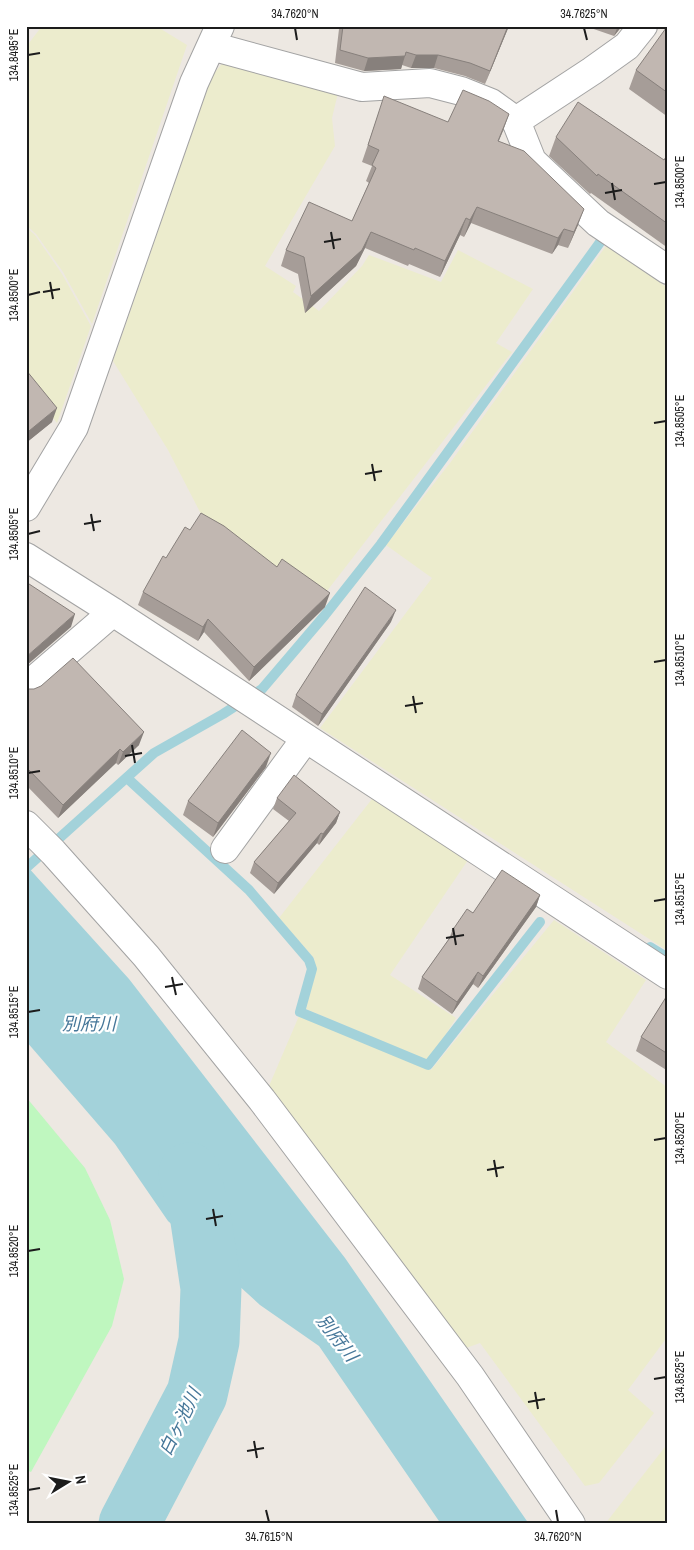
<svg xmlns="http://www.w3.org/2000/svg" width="694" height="1550" font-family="'Archivo Narrow','Noto Sans JP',sans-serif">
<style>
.farmland{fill:#ececcd}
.park{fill:#bff7bf}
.water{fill:#a3d2da}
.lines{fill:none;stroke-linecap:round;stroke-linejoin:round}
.stream{stroke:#a3d2da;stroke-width:10}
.river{stroke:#a3d2da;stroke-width:61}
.minor-casing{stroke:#a3a3a3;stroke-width:30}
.minor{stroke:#fff;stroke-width:28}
.wall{fill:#a69d98}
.shaded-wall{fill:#87807c}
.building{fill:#c1b7b1;stroke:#87807c}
.ticks{fill:none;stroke:#1c1c1c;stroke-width:2}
.labels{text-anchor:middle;stroke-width:4.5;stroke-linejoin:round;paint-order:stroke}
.water-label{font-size:18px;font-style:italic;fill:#467799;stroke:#fff}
.neatline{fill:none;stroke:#1c1c1c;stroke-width:2}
.ticks-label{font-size:12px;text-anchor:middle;fill:#1c1c1c}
</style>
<rect width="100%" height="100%" fill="#ede8e2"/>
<path class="farmland" d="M 42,26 L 156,26 L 187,45 L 92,324 L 63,272 L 36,234 L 26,225 L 26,47 Z
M 225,60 L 338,93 L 332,118 L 335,146 L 265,266 L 296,286 L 293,292 L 319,311 L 362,266 L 369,255 L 441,282 L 458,250 L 533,289 L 496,343 L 512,352 L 320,600 L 201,514 L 168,450 L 113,361 L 212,76 Z
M 26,227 L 35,235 L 62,274 L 91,326 L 57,423 L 26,384 Z
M 606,246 L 668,288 L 668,951 L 320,728 L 432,578 L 386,545 L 450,463 Z
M 372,799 L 468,860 L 390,975 L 456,1018 L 429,1061 L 306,1009 L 316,969 L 314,958 L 279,918 Z
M 554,920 L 646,980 L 606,1042 L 668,1088 L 668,1336 L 628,1390 L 654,1413 L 599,1483 L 585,1486 L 480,1343 L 466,1348 L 269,1086 L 299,1016 L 431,1070 Z
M 668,1443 L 668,1524 L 605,1524 Z"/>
<path class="park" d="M 26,1097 L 85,1168 L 110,1220 L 124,1279 L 112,1326 L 31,1472 L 26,1470 Z"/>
<path class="water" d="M 26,865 L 129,979 L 345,1258 L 529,1524 L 441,1524 L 319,1346 L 260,1305 L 168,1221 L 115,1144 L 26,1041 Z"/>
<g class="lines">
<path class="stream" d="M 127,778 L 249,890 L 309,960 L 312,969 L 300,1012 L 428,1065 L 540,922
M 26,868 L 154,753 L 223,714 L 262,689 L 325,615 L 381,544 L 601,241
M 650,947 L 668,958"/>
<path class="river" d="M 129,1524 L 197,1394 L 209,1341 L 211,1288 L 200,1214 L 189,1173"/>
<defs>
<path id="minor" d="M 211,46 L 362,87 L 430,83 L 461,91 L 491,103 L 516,121 L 532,161 L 598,223 L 668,270
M 516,121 L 592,71 L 627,46 L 643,26
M 26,507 L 74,427 L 194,83 L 220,26
M 26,557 L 113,612 L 668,975
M 26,687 L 113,612
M 26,825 L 53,852 L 146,956 L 262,1100 L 470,1376 L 571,1524
M 225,849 L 306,738"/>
</defs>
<use href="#minor" class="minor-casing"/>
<use href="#minor" class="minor"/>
</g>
<path class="wall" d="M 332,26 L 509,26 L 485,84 L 465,76 L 434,68 L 411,68 L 402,65 L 401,69 L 364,71 L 335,63 L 339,29 Z
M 585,26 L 622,26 L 614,36 Z
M 668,28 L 668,117 L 629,89 L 636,70 Z
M 379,112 L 448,122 L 509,114 L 498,141 L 578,225 L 568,248 L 558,245 L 552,254 L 471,223 L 464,237 L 460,235 L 440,277 L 409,264 L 408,266 L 365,248 L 356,266 L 305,313 L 298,274 L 281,266 L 286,250 L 352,221 L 369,183 L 366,181 L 372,166 L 362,162 Z
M 556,137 L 664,160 L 668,154 L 668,248 L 591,193 L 590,194 L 549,156 Z
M 26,370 L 52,422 L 26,443 Z
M 166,558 L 325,607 L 249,681 L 204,632 L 198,641 L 138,605 L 143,592 Z
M 391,622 L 318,726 L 292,707 L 296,695 Z
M 26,689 L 139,745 L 118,765 L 116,763 L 58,818 L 26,785 Z
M 266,767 L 213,837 L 183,815 L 188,801 Z
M 277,798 L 340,812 L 336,823 L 319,845 L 317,843 L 274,894 L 250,873 L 254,862 L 289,821 L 273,809 Z
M 540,895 L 536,907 L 478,988 L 473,984 L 452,1014 L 418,989 L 422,977 L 449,939 L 452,931 L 473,913 Z
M 668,994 L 668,1071 L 636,1051 L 641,1037 Z"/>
<path class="shaded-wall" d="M 508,26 L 509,26 L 485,84 L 490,71 Z
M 618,26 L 622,26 L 614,36 Z
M 416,55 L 438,55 L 434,68 L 411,68 Z
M 405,56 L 401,69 L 364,71 L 368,58 Z
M 509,114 L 503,131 L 492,157 L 498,141 Z
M 477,207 L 471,223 L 464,237 L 470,220 Z
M 584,209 L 578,225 L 568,248 L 574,232 Z
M 466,218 L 460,235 L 440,277 L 445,261 Z
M 564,229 L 558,245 L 552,254 L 558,238 Z
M 371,232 L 365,248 L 356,266 L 305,313 L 311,296 Z
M 57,408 L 52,422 L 26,443 L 26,440 L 29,431 Z
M 330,593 L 325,607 L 249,681 L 254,667 Z
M 396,610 L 391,622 L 318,726 L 322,714 Z
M 75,614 L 71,627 L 26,666 L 26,657 Z
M 208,619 L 204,632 L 198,641 L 203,627 Z
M 144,732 L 139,745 L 118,765 L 123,752 Z
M 120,749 L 116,763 L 58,818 L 63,805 Z
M 271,753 L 266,767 L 213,837 L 218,823 Z
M 340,812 L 336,823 L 319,845 L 323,834 Z
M 321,833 L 317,843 L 274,894 L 278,883 Z
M 540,895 L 536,907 L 478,988 L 483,976 Z
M 478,972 L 473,984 L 452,1014 L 457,1002 Z"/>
<path class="building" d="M 343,26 L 508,26 L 490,71 L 470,63 L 438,55 L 416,55 L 406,52 L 405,56 L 368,58 L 340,50 Z
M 666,28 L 668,28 L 668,93 L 636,70 Z
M 463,90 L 489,101 L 509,114 L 498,141 L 524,151 L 584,209 L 574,232 L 564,229 L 558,238 L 477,207 L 470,220 L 466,218 L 445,261 L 415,248 L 414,250 L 371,232 L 362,250 L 311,296 L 304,257 L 286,250 L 309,202 L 352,221 L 376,168 L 372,165 L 379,150 L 368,145 L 384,96 L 448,122 Z
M 578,102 L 664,160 L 668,154 L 668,224 L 598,174 L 597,176 L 556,137 Z
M 26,370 L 57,408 L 29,431 L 26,427 Z
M 201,513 L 224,526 L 277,567 L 282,559 L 330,593 L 254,667 L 208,619 L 203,627 L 143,592 L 163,556 L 166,558 L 185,527 L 190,530 Z
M 26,582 L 75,614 L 26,657 Z
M 365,587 L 396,610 L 322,714 L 296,695 Z
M 73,658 L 144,732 L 123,752 L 120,749 L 63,805 L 26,767 L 26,689 L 34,689 L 41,686 Z
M 242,730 L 271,753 L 218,823 L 188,801 Z
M 294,775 L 340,812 L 323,834 L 321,833 L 278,883 L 254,862 L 296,813 L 277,798 Z
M 502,870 L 540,895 L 483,976 L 478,972 L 457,1002 L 422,977 L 454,932 L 452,931 L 467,909 L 473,913 Z
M 668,994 L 668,1054 L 641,1037 Z"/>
<path class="ticks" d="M 295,28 L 297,40M 584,28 L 587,40M 28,55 L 40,53M 612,183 L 615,200M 654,184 L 666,182M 605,193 L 622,190M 331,232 L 334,249M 324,242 L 341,239M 50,282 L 53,299M 43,292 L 60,289M 28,295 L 40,292M 654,423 L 666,421M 372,464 L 375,481M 365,474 L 382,471M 91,514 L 94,531M 84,524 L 101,521M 28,534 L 40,531M 654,662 L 666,660M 413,696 L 416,713M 405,706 L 423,703M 132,745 L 135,763M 125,756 L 142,753M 28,773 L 40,771M 654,901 L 666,899M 453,928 L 456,945M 446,938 L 464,935M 172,977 L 176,995M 165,987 L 183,984M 28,1012 L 40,1010M 654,1140 L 666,1138M 494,1160 L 497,1177M 487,1170 L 504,1167M 213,1209 L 216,1226M 206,1219 L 223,1216M 28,1251 L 40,1249M 654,1379 L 666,1377M 535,1392 L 538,1409M 528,1402 L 545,1399M 254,1441 L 257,1458M 247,1451 L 264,1448M 28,1490 L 40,1488M 266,1510 L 269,1522M 556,1510 L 558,1522"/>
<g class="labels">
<g class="water-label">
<text x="89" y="1030">別府川</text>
<text transform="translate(337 1338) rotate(52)" y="6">別府川</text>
<text transform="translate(180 1422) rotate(-64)" y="6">白ヶ池川</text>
</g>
</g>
<rect width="694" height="1550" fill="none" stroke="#ffffff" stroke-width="55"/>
<g transform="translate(68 1482) rotate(80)" stroke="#ffffff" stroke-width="4" paint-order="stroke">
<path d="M0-4L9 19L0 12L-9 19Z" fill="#1c1c1c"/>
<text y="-8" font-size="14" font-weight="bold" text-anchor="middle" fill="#1c1c1c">N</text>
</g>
<rect x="28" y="28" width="638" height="1494" class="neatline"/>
<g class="ticks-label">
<text x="295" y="18">34.7620°N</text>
<text x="584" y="18">34.7625°N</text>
<text transform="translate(14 55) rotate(-90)" y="4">134.8495°E</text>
<text transform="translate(680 182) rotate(-90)" y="4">134.8500°E</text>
<text transform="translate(14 295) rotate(-90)" y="4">134.8500°E</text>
<text transform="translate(680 421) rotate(-90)" y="4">134.8505°E</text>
<text transform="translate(14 534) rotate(-90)" y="4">134.8505°E</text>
<text transform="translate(680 660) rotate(-90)" y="4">134.8510°E</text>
<text transform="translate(14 773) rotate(-90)" y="4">134.8510°E</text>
<text transform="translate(680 899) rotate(-90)" y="4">134.8515°E</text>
<text transform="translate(14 1012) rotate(-90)" y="4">134.8515°E</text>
<text transform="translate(680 1138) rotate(-90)" y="4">134.8520°E</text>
<text transform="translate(14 1251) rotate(-90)" y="4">134.8520°E</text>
<text transform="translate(680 1377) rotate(-90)" y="4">134.8525°E</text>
<text transform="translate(14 1490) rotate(-90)" y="4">134.8525°E</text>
<text x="269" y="1541">34.7615°N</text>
<text x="558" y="1541">34.7620°N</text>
</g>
</svg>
